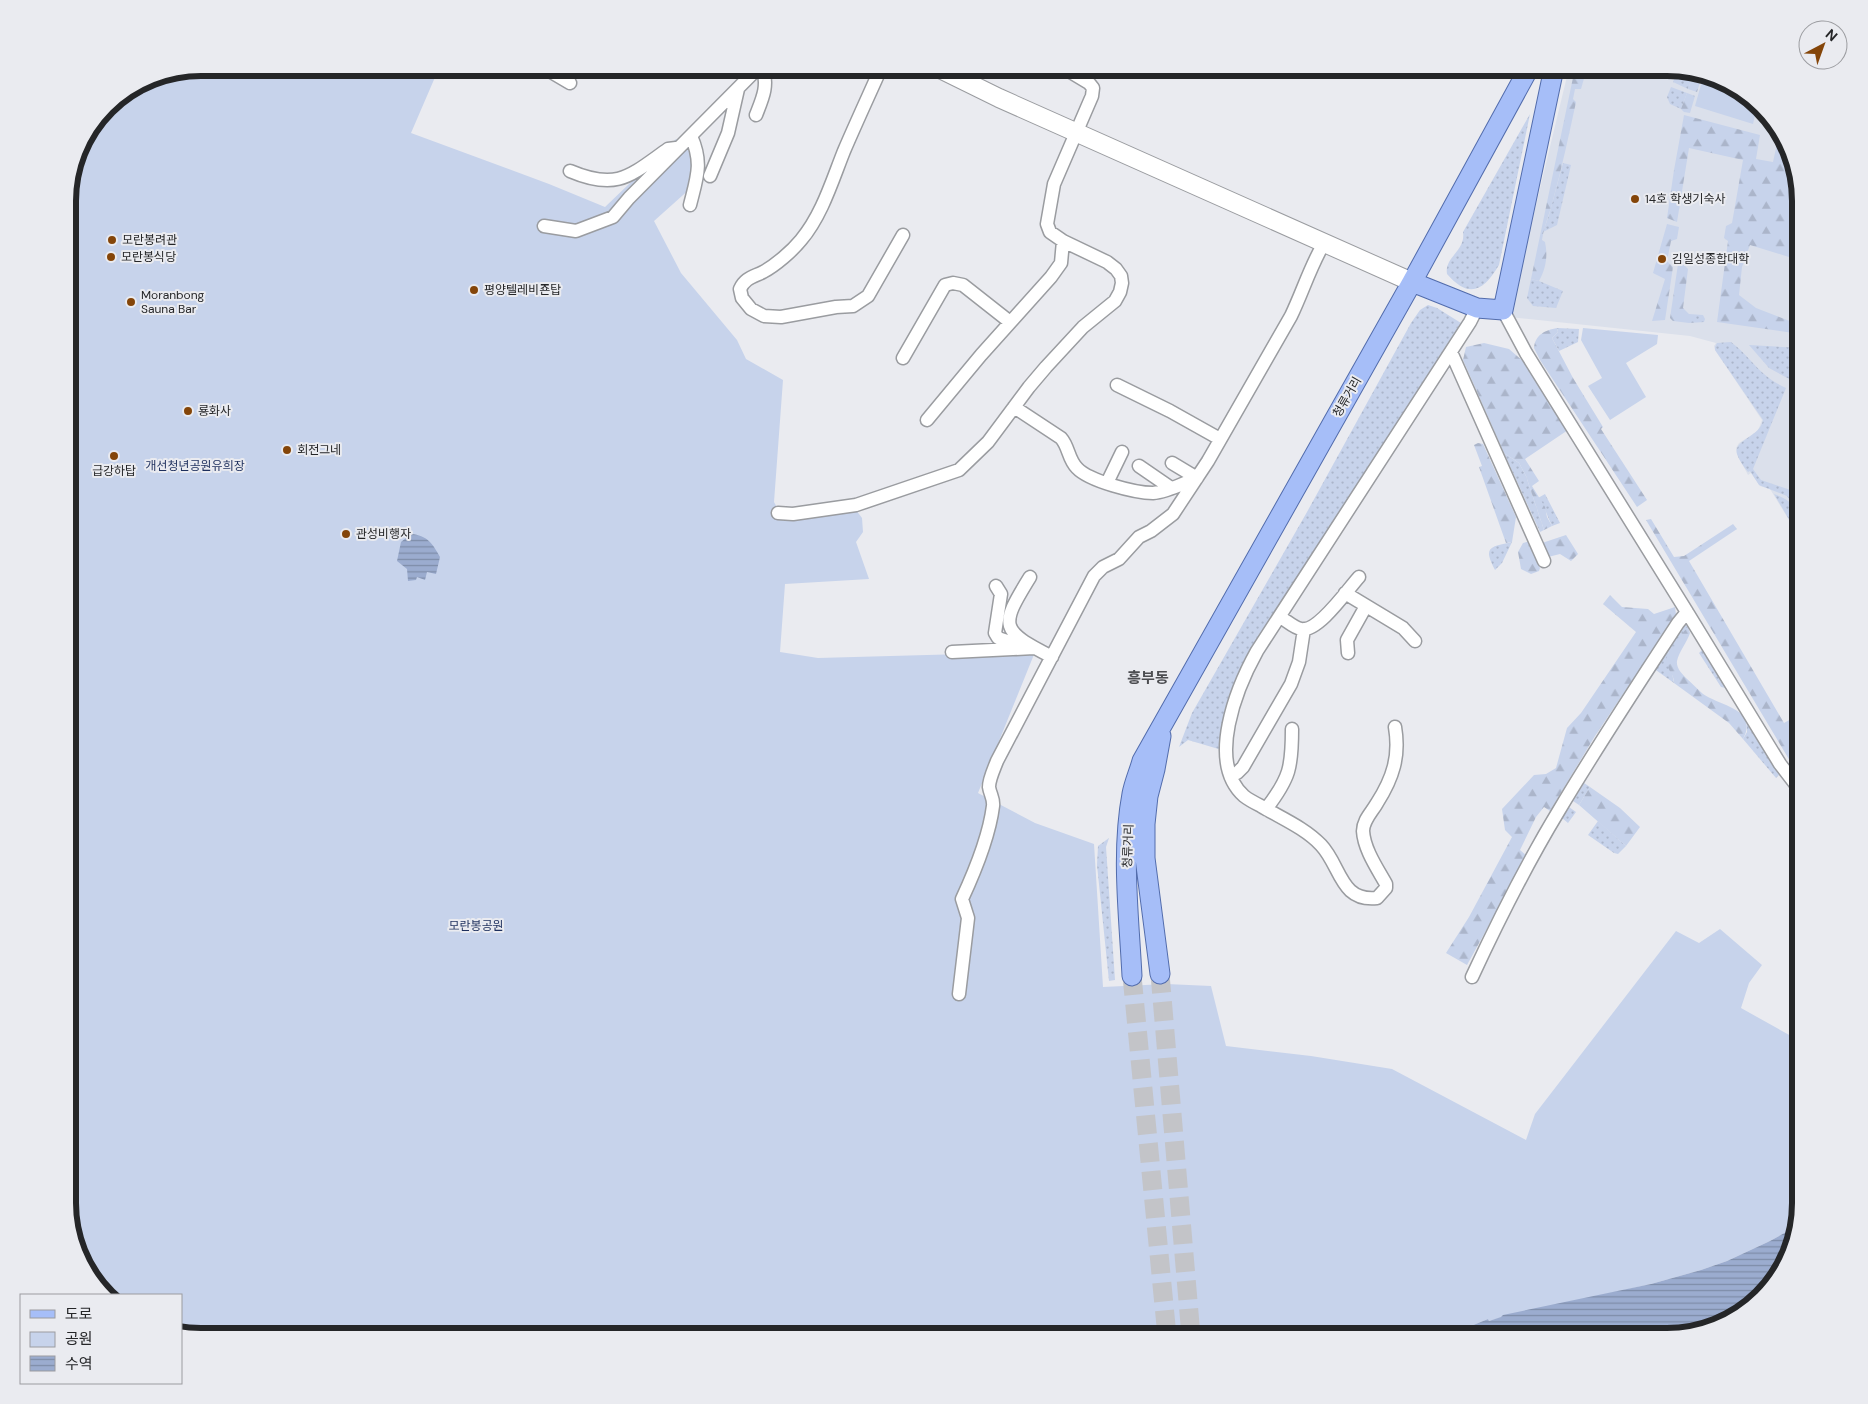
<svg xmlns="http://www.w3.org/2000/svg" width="1868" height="1404" font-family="'DM Sans','Noto Sans KR',sans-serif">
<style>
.built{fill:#dbe0eb}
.grass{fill:url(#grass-dots)}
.forest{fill:url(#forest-firs)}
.park{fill:#c7d3eb}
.water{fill:url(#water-rules)}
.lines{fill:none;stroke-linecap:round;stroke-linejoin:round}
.primary-tunnel{stroke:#c3c4c8;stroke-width:19;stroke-dasharray:19 9;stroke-linecap:butt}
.minor-casing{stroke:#9a9ca0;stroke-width:15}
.secondary-casing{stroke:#9a9ca0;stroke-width:20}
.primary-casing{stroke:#526cac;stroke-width:21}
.minor{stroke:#fff;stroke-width:12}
.secondary{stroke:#fff;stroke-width:18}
.primary{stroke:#a6bef8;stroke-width:19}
.poi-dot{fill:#844509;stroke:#eaebf0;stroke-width:2}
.labels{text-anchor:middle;stroke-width:4;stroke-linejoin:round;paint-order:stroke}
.poi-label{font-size:12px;fill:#252628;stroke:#eaebf0;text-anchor:start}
.street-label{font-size:12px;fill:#252628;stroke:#eaebf0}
.park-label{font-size:12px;fill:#1d2f5d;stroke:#eaebf0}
.quarter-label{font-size:15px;font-weight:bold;fill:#4c4d51;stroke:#eaebf0}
.rim{fill:none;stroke:#252628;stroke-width:6}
</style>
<defs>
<pattern id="grass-dots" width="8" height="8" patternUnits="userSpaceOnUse" patternTransform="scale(1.25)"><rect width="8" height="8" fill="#c7d3eb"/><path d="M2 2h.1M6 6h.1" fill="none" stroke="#abb5ca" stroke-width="1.8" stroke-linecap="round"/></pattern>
<pattern id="forest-firs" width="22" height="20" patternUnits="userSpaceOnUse" patternTransform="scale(1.25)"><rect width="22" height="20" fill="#c7d3eb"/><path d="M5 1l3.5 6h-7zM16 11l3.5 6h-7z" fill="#abb5ca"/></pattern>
<pattern id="water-rules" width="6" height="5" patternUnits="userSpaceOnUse" patternTransform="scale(1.25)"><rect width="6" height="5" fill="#9baccf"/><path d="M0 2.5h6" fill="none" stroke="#7e8ca8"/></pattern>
</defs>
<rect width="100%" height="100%" fill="#eaebf0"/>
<path class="built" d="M 1569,68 L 1667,68 L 1710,75 L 1748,95 L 1787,142 L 1800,201 L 1800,538 L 1770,489 L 1760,486 L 1751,473 L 1748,475 L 1737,454 L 1736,448 L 1739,443 L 1758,431 L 1762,420 L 1715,350 L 1714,346 L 1716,343 L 1690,336 L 1509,317 Z"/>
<path class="grass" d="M 1678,69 L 1694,72 L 1688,89 L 1673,82 Z
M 1671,87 L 1687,93 L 1681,109 L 1670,104 L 1667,97 Z
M 1530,114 L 1499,265 C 1484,290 1470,300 1447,274 C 1444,257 1466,251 1463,232 Z
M 1563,163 L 1571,165 L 1557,225 L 1543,232 L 1549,215 Z
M 1531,279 L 1539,281 L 1563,291 L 1556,308 L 1533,306 L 1527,298 Z
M 1428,305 L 1437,308 L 1461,323 L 1327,535 L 1228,706 L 1220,738 L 1222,750 L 1188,740 L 1179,747 L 1192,713 L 1307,512 L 1411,323 L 1420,310 Z
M 1689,314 L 1703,315 L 1705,319 L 1704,322 L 1689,323 Z
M 1557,328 L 1579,329 L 1578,342 L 1559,351 L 1552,338 L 1558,332 Z
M 1731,342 C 1753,359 1759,376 1786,388 L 1753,469 L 1761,480 L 1799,493 L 1800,492 L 1800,515 L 1787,496 L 1759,485 L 1750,471 L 1748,472 C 1744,467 1739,460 1737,454 C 1733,440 1760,437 1763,420 L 1715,350 L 1715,347 L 1717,343 Z
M 1749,345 L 1800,348 L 1800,359 L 1791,380 L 1769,368 Z
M 1504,453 L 1519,463 L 1526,476 L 1544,530 L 1540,532 Z
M 1545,494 L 1560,523 L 1552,526 C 1547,516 1545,507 1538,498 Z
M 1774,494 C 1797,502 1800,514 1800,538 Z
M 1512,542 L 1502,563 L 1495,570 C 1483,547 1489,547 1512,542 Z
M 1686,625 L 1688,627 L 1668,653 L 1674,683 L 1653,668 L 1683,626 Z
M 1702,650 L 1726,688 L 1721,687 L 1699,653 Z
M 1747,723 L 1780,774 L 1776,778 L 1743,739 L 1747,732 Z
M 1584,783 L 1590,787 L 1579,805 L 1573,801 Z
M 1569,807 L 1576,812 L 1568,823 L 1562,818 Z
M 1598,821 L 1626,846 L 1618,854 L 1614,853 L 1588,835 Z
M 1109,838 L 1106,847 L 1115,980 L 1109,981 L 1097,865 L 1098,846 Z"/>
<path class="forest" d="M 1575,68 L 1587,68 L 1581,89 L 1575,89 L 1573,99 L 1576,102 C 1569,135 1562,167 1553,200 C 1550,213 1544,226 1542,240 L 1545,242 C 1548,255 1546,269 1539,281 L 1531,279 Z
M 1694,72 L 1703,73 L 1697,92 L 1688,89 Z
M 1687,93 L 1695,96 L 1690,113 L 1684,112 L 1681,109 Z
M 1684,115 L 1760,135 L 1756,159 L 1773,162 L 1778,139 L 1782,137 L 1787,142 L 1800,201 L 1800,247 L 1795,249 L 1789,257 L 1750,245 L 1742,267 L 1739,295 L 1756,308 L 1800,325 L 1800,334 L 1717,322 L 1728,241 L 1724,238 L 1726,226 L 1732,223 L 1743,160 L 1689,148 L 1677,222 L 1667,218 L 1674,170 Z
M 1667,224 L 1679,227 L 1677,239 L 1671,241 L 1667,261 L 1673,267 L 1665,320 L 1652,321 L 1665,279 L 1653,273 Z
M 1678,264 L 1684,265 L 1688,269 L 1683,308 L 1689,314 L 1689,323 L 1673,321 L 1670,318 Z
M 1557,328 L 1558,332 L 1552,338 L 1573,378 L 1603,427 L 1601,429 L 1647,500 L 1637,507 L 1540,360 L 1534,348 C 1535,335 1545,330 1557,328 Z
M 1484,343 L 1509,349 L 1524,362 L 1568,430 L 1525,459 L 1539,481 L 1532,486 L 1545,507 L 1547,517 L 1552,526 L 1544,530 L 1526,476 L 1519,463 L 1504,453 L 1463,360 L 1466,347 Z
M 1478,443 L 1483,444 L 1516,517 L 1512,542 L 1506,543 L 1479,467 L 1482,466 L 1474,445 Z
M 1651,519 L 1674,557 L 1684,556 L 1733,524 L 1737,529 L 1689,561 L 1784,723 L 1800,714 L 1800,758 L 1794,762 L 1790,761 L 1646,520 Z
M 1566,535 L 1578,554 L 1571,561 L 1560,554 L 1548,557 L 1542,543 Z
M 1530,541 L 1540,568 L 1539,571 L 1531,574 L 1521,569 L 1518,552 L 1523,543 Z
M 1610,595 L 1622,607 L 1648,609 L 1654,614 L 1675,607 L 1676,615 L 1595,736 L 1550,811 L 1544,807 L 1536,817 L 1520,850 L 1527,856 L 1467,965 L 1446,953 L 1469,917 L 1512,837 L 1505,830 L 1502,809 L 1534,775 L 1546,774 L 1556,768 L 1567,728 L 1581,713 L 1636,632 L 1603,604 Z
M 1688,627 L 1690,633 C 1687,642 1679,652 1677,661 C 1676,668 1682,674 1686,678 C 1692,683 1697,689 1703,694 C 1720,706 1759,709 1743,739 L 1729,723 L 1674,683 C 1674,675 1669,672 1667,664 C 1664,651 1680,636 1688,627 Z
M 1590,787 L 1620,808 L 1640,827 L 1626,846 L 1579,805 Z"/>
<path class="park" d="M 201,68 L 439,68 L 411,133 L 549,184 L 605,207 L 676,139 L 693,155 L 692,187 L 654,221 L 681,273 L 737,340 L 746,359 L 783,380 L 774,502 L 784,521 L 856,510 L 862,518 L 863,532 L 856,542 L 869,579 L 785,584 L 780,652 L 818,658 L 1035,652 L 978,793 L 1035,823 L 1094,844 L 1103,987 L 1166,984 L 1211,986 L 1226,1046 L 1311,1056 L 1392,1069 L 1526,1140 L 1535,1114 L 1676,931 L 1699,943 L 1720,929 L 1762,965 L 1749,983 L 1741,1008 L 1800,1041 L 1800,1203 L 1797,1226 L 1770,1241 L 1727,1261 L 1701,1270 L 1651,1284 L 1503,1317 L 1489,1321 L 1488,1319 L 1471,1326 L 1472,1328 L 1459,1333 L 1458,1332 L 1445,1336 L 201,1336 L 181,1333 L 181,1295 L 109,1295 L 81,1262 L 68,1211 L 68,192 L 81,142 L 113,101 L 150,78 Z
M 1704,74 L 1710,75 L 1748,95 L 1757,106 L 1753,124 L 1695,106 Z
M 1583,328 L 1658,335 L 1657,344 L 1626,363 L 1646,397 L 1610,420 L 1588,386 L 1602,378 L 1581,340 Z"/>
<path class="water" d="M 411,534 C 427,535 433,544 440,557 L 436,574 L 427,572 L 425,580 L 417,577 L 416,580 L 408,581 L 407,569 L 397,561 L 401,542 Z
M 1797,1226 L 1793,1246 L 1773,1284 L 1726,1323 L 1667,1336 L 1445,1336 L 1458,1331 L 1459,1333 L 1472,1328 L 1471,1326 L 1488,1319 L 1489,1321 L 1501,1317 L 1503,1315 L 1651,1284 L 1701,1270 L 1727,1261 L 1770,1241 Z"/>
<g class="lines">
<path class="primary-tunnel" d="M 1160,974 L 1191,1336
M 1132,976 L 1167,1336"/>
<defs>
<path id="minor" d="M 549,68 L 553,73 L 570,83
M 881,68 C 869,95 856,123 844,151 C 832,181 822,215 801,240 C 792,251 776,265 763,272 C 753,277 745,278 740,289 L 742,298 L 751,309 L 764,316 L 781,317 L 836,307 L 853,306 L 868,296 L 903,235
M 756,115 C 763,97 768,87 763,68
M 570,171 C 617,191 630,176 668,149 L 676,148
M 710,176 L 728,133 L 738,89
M 690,205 C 697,177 703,163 691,136
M 544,226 L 576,231 L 613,217 L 629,198 L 758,68
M 1503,310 L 1526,353 L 1687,612 L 1780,764 L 1800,790
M 1451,352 L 1544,561
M 903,358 L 945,285 L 953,283 L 963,285 L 1010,322
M 1117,385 L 1170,411 L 1220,439
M 1014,407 L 1061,438 C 1069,447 1068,459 1077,468 C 1089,481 1135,493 1153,493 C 1167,492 1184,483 1197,478
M 927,420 L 981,355 L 1051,277 L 1061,263 L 1063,241
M 1172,463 L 1197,478
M 1139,466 L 1171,488
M 1107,483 L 1122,452
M 778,513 L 793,514 L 856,505 L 959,470 L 988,442 L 1029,387 L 1046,367 L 1083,327 L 1115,301 L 1120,292 L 1122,283 L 1121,276 L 1116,269 L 1107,262 L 1063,241 L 1050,232 L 1047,224 L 1054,184 L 1092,96 L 1093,88 L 1089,83 L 1064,68
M 1030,577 C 999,627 1000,630 1052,657
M 996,586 L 1001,594 L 995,633 L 998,638 L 1007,641 L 1020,640
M 1345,593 L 1403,628 L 1415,641
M 1280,617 C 1286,620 1294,628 1301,629 C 1318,633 1348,589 1359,577
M 952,652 L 1034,648
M 1348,653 L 1347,640 L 1366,606
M 1395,727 C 1400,756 1393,778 1377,803 C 1372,812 1363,820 1363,831 C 1364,849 1377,868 1386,884 L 1386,888 L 1377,898 C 1340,902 1341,866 1321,845 C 1305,828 1281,818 1261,806 C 1255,803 1249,800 1244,796 C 1206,762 1237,687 1257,651 L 1470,322 L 1477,308
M 1231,775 L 1237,773 L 1243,767 L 1291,684 L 1299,662 L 1304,629
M 1266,809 C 1290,778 1292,767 1292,729
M 1472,977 C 1498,921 1526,865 1558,812 C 1596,748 1637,686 1678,623 L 1687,612
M 959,994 L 968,918 L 962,899 C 975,871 989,838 993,806 C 994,799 990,794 989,787 C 989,779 994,769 997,761 L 1094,576 L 1103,567 L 1119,559 L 1139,537 L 1151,531 L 1173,514 L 1208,461 L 1291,316 C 1303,291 1310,267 1324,243"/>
<path id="secondary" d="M 938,68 L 999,98 L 1412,282"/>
<path id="primary" d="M 1412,282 L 1477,308 L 1503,310 L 1554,68
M 1160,974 L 1145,858 L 1145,824 L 1148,796 L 1155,769 L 1161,736
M 1132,976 C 1129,916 1121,853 1132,794 C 1134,783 1139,772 1142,761 L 1412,282 L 1529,68"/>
</defs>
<use href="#minor" class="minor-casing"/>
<use href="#secondary" class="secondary-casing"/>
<use href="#primary" class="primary-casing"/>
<use href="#minor" class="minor"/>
<use href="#secondary" class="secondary"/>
<use href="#primary" class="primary"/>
</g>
<g class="poi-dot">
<circle cx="1635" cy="199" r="5"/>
<circle cx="112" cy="240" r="5"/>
<circle cx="111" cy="257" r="5"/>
<circle cx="1662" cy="259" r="5"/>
<circle cx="474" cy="290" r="5"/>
<circle cx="131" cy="302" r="5"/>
<circle cx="188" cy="411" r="5"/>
<circle cx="287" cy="450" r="5"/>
<circle cx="114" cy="456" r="5"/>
<circle cx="346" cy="534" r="5"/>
</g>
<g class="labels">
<g class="poi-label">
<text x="1645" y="203">14호 학생기숙사</text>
<text x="122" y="244">모란봉려관</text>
<text x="121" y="261">모란봉식당</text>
<text x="1672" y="263">김일성종합대학</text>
<text x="484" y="294">평양텔레비죤탑</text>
<text x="141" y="299">Moranbong<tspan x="141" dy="14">Sauna Bar</tspan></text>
<text x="198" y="415">룡화사</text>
<text x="297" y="454">회전그네</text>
<text x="114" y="475" text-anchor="middle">급강하탑</text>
<text x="356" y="538">관성비행자</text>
</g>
<g class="street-label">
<text transform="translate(1347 397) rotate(-60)" y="4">청류거리</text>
<text transform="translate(1128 846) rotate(-88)" y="4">청류거리</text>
</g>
<g class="park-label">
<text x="195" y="470">개선청년공원유희장</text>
<text x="476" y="930">모란봉공원</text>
</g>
<g class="quarter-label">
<text x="1148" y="683">흥부동</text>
</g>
</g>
<path d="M0 0H1868V1404H0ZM201 76H1667A125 125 0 0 1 1792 201V1203A125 125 0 0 1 1667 1328H201A125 125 0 0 1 76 1203V201A125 125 0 0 1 201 76Z" fill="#eaebf0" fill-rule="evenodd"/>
<path class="rim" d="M201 76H1667A125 125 0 0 1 1792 201V1203A125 125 0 0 1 1667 1328H201A125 125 0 0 1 76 1203V201A125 125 0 0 1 201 76Z"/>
<rect x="20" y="1294" width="162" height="90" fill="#eaebf0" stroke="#9b9ca0"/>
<rect x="30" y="1310" width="25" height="8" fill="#a6bef8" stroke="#9b9ca0"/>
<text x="65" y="1319" font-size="15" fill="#252628">도로</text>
<rect x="30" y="1332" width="25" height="15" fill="#c7d3eb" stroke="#9b9ca0"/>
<text x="65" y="1344" font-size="15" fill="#252628">공원</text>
<rect x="30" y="1356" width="25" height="15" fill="url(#water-rules)" stroke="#9b9ca0"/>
<text x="65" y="1369" font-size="15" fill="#252628">수역</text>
<g transform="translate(1823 45) rotate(41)"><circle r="24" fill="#eaebf0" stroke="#9b9ca0"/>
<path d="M0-4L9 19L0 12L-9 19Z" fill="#844509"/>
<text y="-8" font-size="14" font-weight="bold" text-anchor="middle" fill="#252628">N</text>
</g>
</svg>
